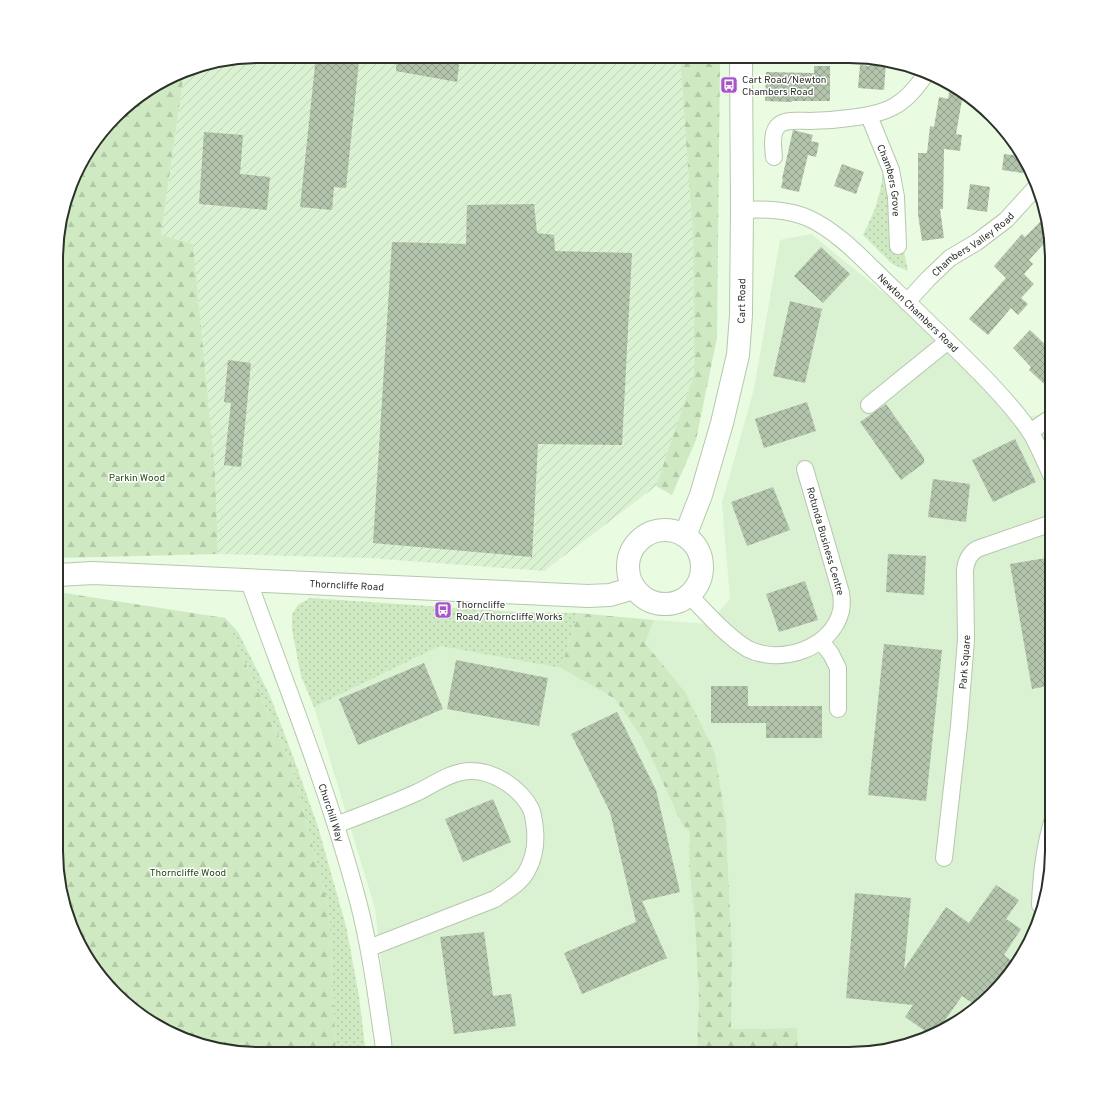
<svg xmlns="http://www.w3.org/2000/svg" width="1108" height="1110" font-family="Overpass,sans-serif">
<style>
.built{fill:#daf1d2}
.industrial{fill:url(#industrial-furrows)}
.green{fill:url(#green-dots)}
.forest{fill:url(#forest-firs)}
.building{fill:url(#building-cross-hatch)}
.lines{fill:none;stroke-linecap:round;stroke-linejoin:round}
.street-casing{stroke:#b6c7ae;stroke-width:18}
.secondary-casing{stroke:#b6c7ae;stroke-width:24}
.street{stroke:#fff;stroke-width:16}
.secondary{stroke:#fff;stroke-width:22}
.labels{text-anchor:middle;stroke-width:3;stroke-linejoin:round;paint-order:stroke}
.poi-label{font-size:10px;fill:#2b3228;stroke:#fff;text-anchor:start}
.street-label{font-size:10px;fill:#2b3228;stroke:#fff}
.park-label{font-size:10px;fill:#254811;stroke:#fff}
.rim{fill:none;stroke:#2b3228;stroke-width:2}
</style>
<defs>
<pattern id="industrial-furrows" width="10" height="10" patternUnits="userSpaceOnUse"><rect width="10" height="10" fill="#daf1d2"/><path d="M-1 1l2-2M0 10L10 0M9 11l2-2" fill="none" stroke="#bbcfb4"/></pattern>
<pattern id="green-dots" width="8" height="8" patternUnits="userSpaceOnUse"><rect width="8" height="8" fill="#cfeac3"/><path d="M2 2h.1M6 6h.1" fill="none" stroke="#b2c9a8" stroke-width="1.8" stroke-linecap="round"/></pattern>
<pattern id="forest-firs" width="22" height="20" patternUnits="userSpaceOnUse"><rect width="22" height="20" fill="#cfeac3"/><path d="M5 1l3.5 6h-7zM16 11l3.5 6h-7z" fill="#b2c9a8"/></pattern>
<pattern id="building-cross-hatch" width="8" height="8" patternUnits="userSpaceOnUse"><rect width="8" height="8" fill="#b3c4ac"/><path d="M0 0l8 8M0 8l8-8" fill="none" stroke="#92a08c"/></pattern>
</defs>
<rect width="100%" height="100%" fill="#e9fbe1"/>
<path class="built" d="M 811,234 L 926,327 L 1026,417 L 1052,413 L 1052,864 L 1031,941 L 1002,985 L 972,1012 L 914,1043 L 862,1054 L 798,1054 L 797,1028 L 731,1029 L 732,954 L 726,824 L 715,753 L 645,642 L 654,620 L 708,624 L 730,599 L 722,503 L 754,389 L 780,240 Z
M 440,646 L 561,668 L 615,699 L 642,738 L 682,824 L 690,832 L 689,865 L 695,925 L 699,998 L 697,1054 L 392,1054 L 375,908 L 314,707 Z"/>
<path class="industrial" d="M 259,56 L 680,57 L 693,238 L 694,374 L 656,486 L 544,571 L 369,558 L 218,554 L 215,471 L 193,244 L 161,235 L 184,73 L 194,67 Z"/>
<path class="green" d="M 886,171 L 893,251 L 904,252 L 908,271 L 892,264 L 863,235 C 875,211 880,198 883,172 Z
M 310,598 L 519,612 L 578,613 L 561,668 L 440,646 L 314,707 L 301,676 L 292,630 L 292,614 L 298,605 Z
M 225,618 L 238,632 L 270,696 L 294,759 L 318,827 L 346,926 L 359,996 L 366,1054 L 336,1054 L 329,909 L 292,766 Z"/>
<path class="forest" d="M 680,57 L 720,57 L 717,338 L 696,440 L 672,495 L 656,486 L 694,374 L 693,238 Z
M 184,73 L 161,235 L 193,244 L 215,471 L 218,554 L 58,558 L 60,220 L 83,158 L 125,106 Z
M 58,592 L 225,618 L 292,766 L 329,909 L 336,1054 L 246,1054 L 169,1033 L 125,1004 L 98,974 L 67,916 L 56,864 Z
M 578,613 L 654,620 L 645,643 L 685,692 L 715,753 L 726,824 L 732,954 L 731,1029 L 797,1028 L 798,1054 L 697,1054 L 699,998 L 695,925 L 689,865 L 690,832 L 682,824 L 642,738 L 615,699 L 561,668 Z"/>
<path class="building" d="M 316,56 L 349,56 L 348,60 L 359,61 L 346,188 L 334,187 L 332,210 L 300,207 Z
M 397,56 L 460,57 L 457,82 L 396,71 Z
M 871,58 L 886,62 L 884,90 L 858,88 L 860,65 L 870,66 Z
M 814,66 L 830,66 L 830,101 L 792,101 L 792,102 L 765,101 L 766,72 L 814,73 Z
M 951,83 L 963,94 L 956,134 L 962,135 L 960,151 L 944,149 L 943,209 L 940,209 L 944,238 L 922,241 L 918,214 L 918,153 L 927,153 L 930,126 L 934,127 L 939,97 L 948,99 Z
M 793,130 L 813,135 L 811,141 L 819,143 L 816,157 L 808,155 L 799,192 L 781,188 L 783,179 L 782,179 Z
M 204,132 L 243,135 L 240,174 L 270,177 L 267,210 L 199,204 Z
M 1004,154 L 1021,156 L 1030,174 L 1002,170 Z
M 842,164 L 864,172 L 856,194 L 834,186 Z
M 970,184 L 990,187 L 987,212 L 967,209 Z
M 534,204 L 537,233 L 554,235 L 555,251 L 632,253 L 622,445 L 538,444 L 532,557 L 373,543 L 392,242 L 466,244 L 467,205 Z
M 1046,216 L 1050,237 L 1029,260 L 1033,264 L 1024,274 L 1034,284 L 1021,298 L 1028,304 L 1018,315 L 1011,308 L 988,335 L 969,319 L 1006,278 L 994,266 L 1022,234 L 1025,237 Z
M 821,247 L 850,274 L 823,303 L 794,276 Z
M 790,301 L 822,309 L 805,383 L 773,376 Z
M 1030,330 L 1052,351 L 1052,391 L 1029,370 L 1031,367 L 1013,348 Z
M 228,360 L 251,363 L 241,467 L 224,465 L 231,403 L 224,402 Z
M 807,402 L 816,431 L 764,448 L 755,419 Z
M 886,404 L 924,458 L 924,463 L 901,480 L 860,422 Z
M 1015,439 L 1036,482 L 993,502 L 972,460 Z
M 933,479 L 970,484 L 966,522 L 928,517 Z
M 773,487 L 790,530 L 747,546 L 731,502 Z
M 888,554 L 926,556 L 924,595 L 886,592 Z
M 1052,557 L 1052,685 L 1032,689 L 1010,564 Z
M 805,581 L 818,620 L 779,632 L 766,594 Z
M 884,644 L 942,650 L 926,801 L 868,795 Z
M 456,660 L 548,678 L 539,726 L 447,709 Z
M 424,663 L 443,709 L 358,745 L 339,699 Z
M 711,686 L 748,686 L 748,706 L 822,706 L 822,738 L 766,738 L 766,723 L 711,723 Z
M 617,712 L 656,790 L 680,892 L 642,901 L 667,958 L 582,994 L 564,953 L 636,922 L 610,812 L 571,734 Z
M 493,799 L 511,842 L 463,862 L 445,819 Z
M 996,885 L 1019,900 L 1006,919 L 1021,929 L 1004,955 L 1013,962 L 999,982 L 995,980 L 977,1006 L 962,996 L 938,1030 L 937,1031 L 931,1027 L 928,1033 L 905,1017 L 913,1005 L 846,998 L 855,893 L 911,898 L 904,969 L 946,907 L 969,923 Z
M 484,932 L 493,996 L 511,994 L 516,1026 L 454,1034 L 440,937 Z"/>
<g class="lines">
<defs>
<g id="street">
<path id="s1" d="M 869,116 L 891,170 L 896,197 L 898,246"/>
<path d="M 774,157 C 773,148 771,131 779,125 C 786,119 801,121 809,121 C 823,121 836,120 849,118 C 886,114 904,107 925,75"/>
<path id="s2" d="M 742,210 C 764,209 787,209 808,218 C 840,232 870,267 896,291 C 922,316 948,341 974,367 C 994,387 1015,409 1031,433 C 1039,447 1045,462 1052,477"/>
<path id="s3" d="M 907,302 L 928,279 L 950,258 L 977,242 L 1006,220 L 1037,186"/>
<path d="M 869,405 L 948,341"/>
<path d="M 1030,432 L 1052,417"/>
<path id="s4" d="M 248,579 C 286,686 329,791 358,901 C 370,947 376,994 383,1041 L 384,1054"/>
<path d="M 689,595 C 705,611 728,638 748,649 C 780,665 832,649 841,611 C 842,605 842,599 841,593 L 805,469"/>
<path d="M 821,641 L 831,654 L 838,668 L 838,709"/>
<path d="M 336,825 C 364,814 392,804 418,792 C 434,784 451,772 469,771 C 494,770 520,788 531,809 C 533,813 533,817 534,821 C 537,839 536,855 527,871 C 521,883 506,891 495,899 L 369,948"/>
<path id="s5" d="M 944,858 L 959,726 L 966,640 L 965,570 C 966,561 969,554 977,549 L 1052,523"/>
<path d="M 1040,905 C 1041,877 1044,849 1052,822"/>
</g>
<g id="secondary">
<circle cx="665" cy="567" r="37"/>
<path id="s6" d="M 685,536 L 701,495 L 722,423 L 738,355 L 741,315 L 742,210 L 741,57"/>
<path id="s7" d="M 58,575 L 93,573 L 588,596 L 610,595 L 634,588"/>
</g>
</defs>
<use href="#street" class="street-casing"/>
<use href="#secondary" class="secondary-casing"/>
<use href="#street" class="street"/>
<use href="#secondary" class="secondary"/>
</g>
<defs>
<symbol id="bus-square" viewBox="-11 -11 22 22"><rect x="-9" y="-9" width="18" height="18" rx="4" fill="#a655c6" stroke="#fff"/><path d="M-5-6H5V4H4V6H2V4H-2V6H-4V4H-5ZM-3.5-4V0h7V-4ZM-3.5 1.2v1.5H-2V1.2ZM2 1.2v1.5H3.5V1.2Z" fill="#fff"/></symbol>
</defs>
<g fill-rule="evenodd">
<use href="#bus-square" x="719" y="75" width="20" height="20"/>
<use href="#bus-square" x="433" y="600" width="20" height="20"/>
</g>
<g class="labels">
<g class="poi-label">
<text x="742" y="83">Cart Road/Newton<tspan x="742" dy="12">Chambers Road</tspan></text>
<text x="456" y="608">Thorncliffe<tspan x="456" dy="12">Road/Thorncliffe Works</tspan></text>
</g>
<g class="street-label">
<text dy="4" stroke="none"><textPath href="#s1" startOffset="68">Chambers Grove</textPath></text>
<text dy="4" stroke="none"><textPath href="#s3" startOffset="88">Chambers Valley Road</textPath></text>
<text dy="4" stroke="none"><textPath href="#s6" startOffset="243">Cart Road</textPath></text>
<text dy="4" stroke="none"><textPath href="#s2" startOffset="213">Newton Chambers Road</textPath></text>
<text transform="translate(826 541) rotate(74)" y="4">Rotunda Business Centre</text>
<text dy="4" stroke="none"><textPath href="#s7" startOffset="289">Thorncliffe Road</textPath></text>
<text dy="4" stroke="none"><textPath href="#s5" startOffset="197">Park Square</textPath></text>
<text dy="4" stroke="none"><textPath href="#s4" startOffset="248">Churchill Way</textPath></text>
</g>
<g class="park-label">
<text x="137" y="481">Parkin Wood</text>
<text x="188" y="876">Thorncliffe Wood</text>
</g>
</g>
<path d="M0 0H1108V1110H0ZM259 63H849A196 196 0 0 1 1045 259V851A196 196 0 0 1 849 1047H259A196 196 0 0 1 63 851V259A196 196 0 0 1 259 63Z" fill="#fff" fill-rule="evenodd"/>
<path class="rim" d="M259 63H849A196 196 0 0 1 1045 259V851A196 196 0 0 1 849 1047H259A196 196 0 0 1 63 851V259A196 196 0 0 1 259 63Z"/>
</svg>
